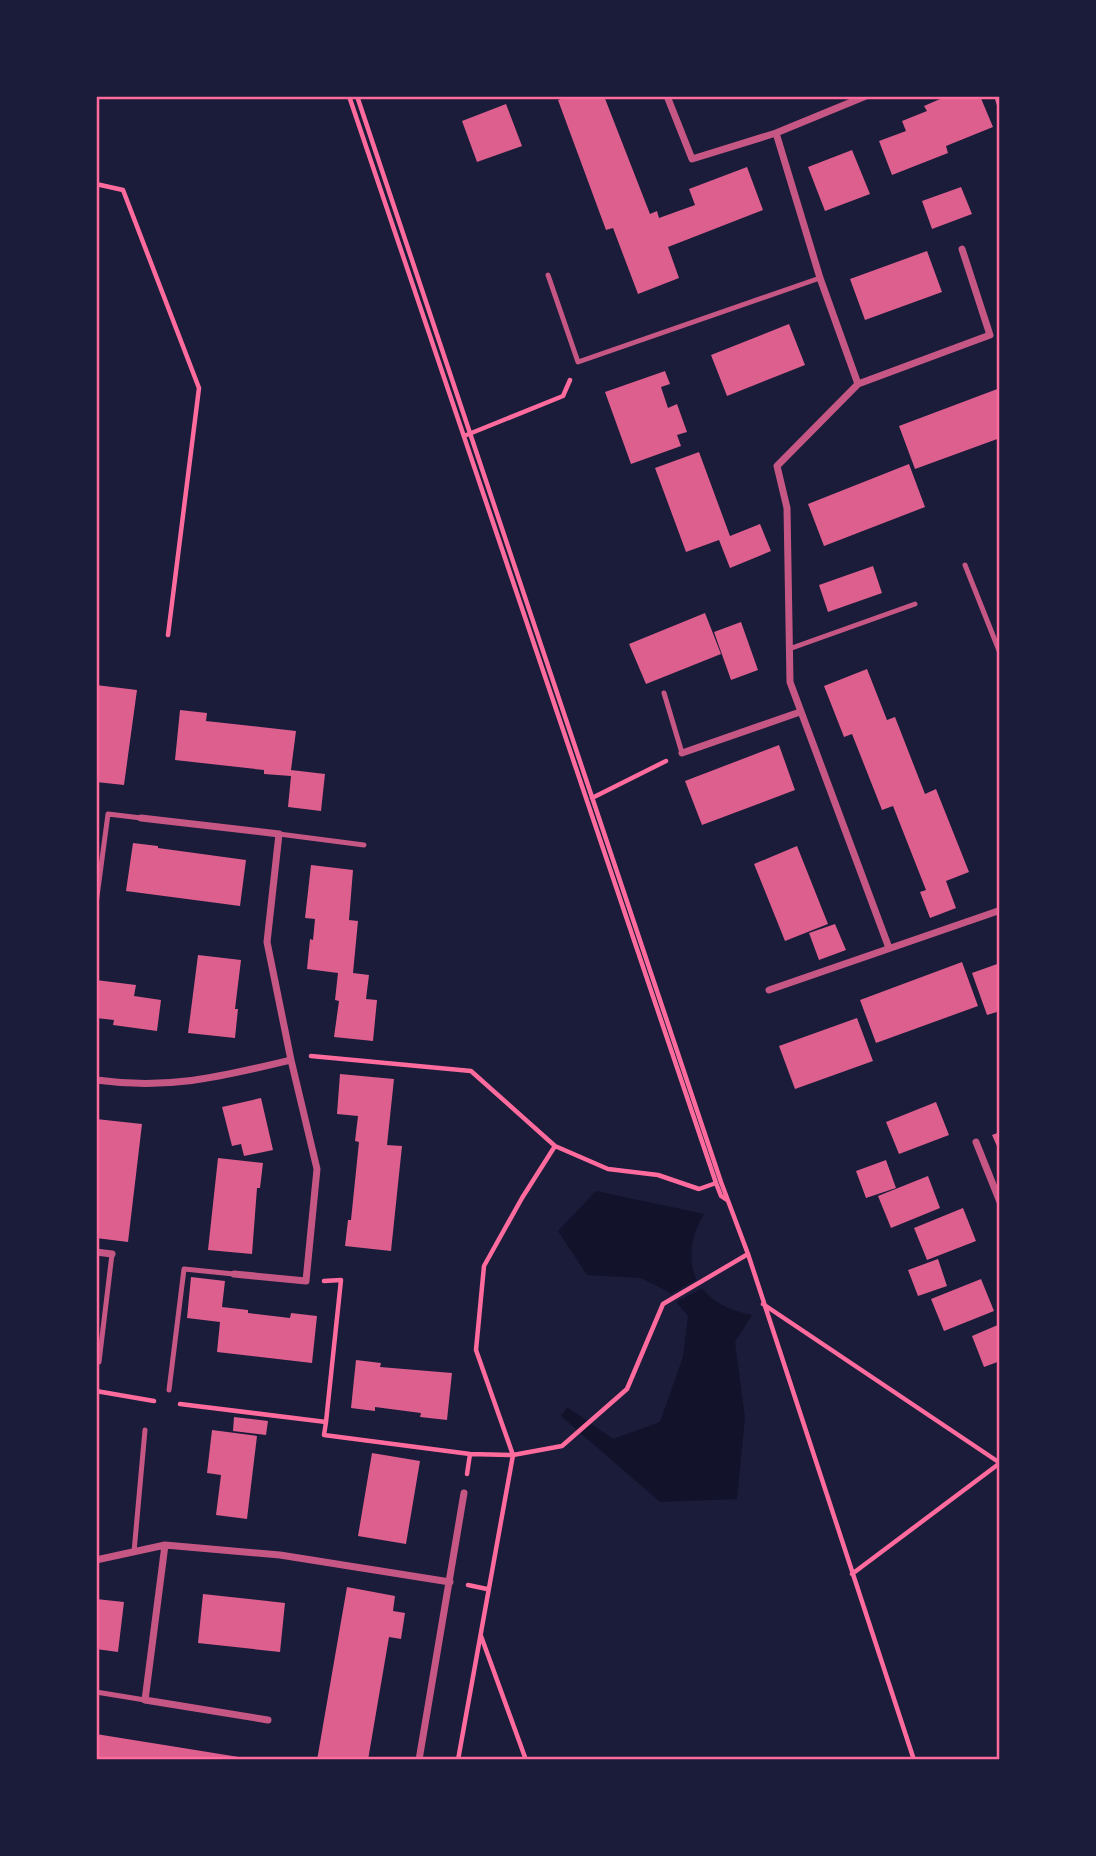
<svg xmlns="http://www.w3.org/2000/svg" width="1096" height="1856" font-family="'PT Sans Narrow',sans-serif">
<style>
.water{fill:#12122b}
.pier{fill:#1b1b3a}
.building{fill:#dd5f8e}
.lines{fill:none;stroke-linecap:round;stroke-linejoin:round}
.path{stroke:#ff6b9d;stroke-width:4.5}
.service{stroke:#c65784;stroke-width:5}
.minor{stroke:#c65784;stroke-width:7}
.neatline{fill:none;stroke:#ff6b9d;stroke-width:2.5}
</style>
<rect width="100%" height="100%" fill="#1b1b3a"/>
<path class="water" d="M 596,1191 L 704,1214 C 675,1263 697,1305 752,1315 L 735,1342 L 745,1418 L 737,1499 L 660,1502 L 561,1416 L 567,1407 L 613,1439 L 660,1422 L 683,1357 L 688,1316 L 667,1291 L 641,1278 L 587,1275 L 558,1231 Z"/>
<path class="pier" d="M 699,1278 L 704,1287 L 673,1304 L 667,1296 Z"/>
<path class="building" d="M 564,96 L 604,96 L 650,214 L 657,211 L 659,218 L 695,205 L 689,189 L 747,167 L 763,210 L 668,247 L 679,278 L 638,294 L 613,228 L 606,230 L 558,100 L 564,98 Z
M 947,96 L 980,96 L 993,127 L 946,146 L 948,153 L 892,175 L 879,141 L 906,131 L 902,121 L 927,111 L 924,106 Z
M 994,96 L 1000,96 L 1000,112 L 999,112 Z
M 506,104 L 522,146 L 477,162 L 462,121 Z
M 852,150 L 870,194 L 825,211 L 808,167 Z
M 961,187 L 972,214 L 932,229 L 922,201 Z
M 927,251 L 942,292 L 865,320 L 850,279 Z
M 789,324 L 805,365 L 727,396 L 711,355 Z
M 665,371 L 670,384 L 661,387 L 668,408 L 677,404 L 687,432 L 677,435 L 681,446 L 631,464 L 605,392 Z
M 1000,388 L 1000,438 L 915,469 L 899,426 Z
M 699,452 L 730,536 L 760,524 L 771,551 L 730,568 L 719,540 L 686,552 L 655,468 Z
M 909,464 L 925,507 L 824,546 L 808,504 Z
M 873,566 L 882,593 L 828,612 L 819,585 Z
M 705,613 L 721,654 L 646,684 L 629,644 Z
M 741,622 L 758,670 L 731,680 L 714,632 Z
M 867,669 L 887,720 L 895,717 L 925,794 L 936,789 L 969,872 L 946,881 L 956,908 L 930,918 L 920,892 L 926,890 L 893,806 L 882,810 L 852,734 L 844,737 L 824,686 Z
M 96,685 L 137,690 L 124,785 L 96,782 Z
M 180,710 L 207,713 L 206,721 L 296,731 L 291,770 L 325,774 L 321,811 L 288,807 L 291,776 L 264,774 L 264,770 L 175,760 Z
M 779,745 L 795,790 L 702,825 L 685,781 Z
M 133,843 L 158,846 L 158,848 L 246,860 L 240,906 L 126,891 Z
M 797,846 L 828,924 L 785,941 L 754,864 Z
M 311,865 L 353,870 L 349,920 L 358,921 L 353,973 L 369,975 L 366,999 L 377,1000 L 373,1041 L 334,1037 L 339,1001 L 335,1000 L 338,973 L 307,969 L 310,939 L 313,940 L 315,919 L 305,918 Z
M 835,924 L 846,950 L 819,960 L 809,933 Z
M 198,955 L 241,960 L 235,1009 L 238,1009 L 235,1038 L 188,1033 Z
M 962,962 L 978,1006 L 876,1043 L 860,1000 Z
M 1000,963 L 1000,1011 L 987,1015 L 972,973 Z
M 96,980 L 136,985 L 134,996 L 161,1000 L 157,1031 L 113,1025 L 114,1020 L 96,1018 Z
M 857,1018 L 873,1061 L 795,1089 L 779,1046 Z
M 340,1074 L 394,1079 L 387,1145 L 402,1146 L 391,1251 L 345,1246 L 348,1220 L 351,1220 L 359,1142 L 355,1141 L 358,1116 L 337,1114 Z
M 261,1098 L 273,1150 L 244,1156 L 241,1144 L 232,1146 L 222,1107 Z
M 936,1102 L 949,1135 L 899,1154 L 886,1122 Z
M 96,1119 L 142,1124 L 128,1242 L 96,1238 Z
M 1000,1132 L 1000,1153 L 992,1135 Z
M 218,1158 L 263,1163 L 260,1188 L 257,1188 L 252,1254 L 208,1250 Z
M 886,1160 L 896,1188 L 866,1198 L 856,1171 Z
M 928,1176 L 940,1208 L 891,1228 L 878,1196 Z
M 963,1208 L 976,1241 L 927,1260 L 914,1228 Z
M 938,1259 L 947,1286 L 918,1296 L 908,1270 Z
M 191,1277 L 225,1281 L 222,1307 L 248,1310 L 248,1313 L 290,1318 L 291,1313 L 317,1316 L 312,1363 L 217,1352 L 220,1322 L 187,1318 Z
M 981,1279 L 994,1311 L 944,1331 L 931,1299 Z
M 1000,1324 L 1000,1361 L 984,1367 L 972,1336 Z
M 356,1360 L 381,1363 L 380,1367 L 452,1373 L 447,1420 L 420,1417 L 421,1413 L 375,1407 L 375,1411 L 351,1408 Z
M 234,1417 L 268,1421 L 266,1435 L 233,1431 Z
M 212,1430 L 257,1436 L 247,1519 L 216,1515 L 221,1475 L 207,1473 Z
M 372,1453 L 420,1461 L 406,1544 L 358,1536 Z
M 347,1587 L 395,1596 L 393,1611 L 405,1613 L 401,1639 L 389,1637 L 368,1760 L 317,1760 Z
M 203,1594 L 285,1603 L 280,1652 L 198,1643 Z
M 96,1599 L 124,1602 L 118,1652 L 96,1649 Z
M 96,1734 L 245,1758 L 245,1760 L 96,1760 Z"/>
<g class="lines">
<path class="path" d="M 349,96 L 716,1183 L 721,1196 L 727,1200
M 357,96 L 721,1182 L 748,1254 L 914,1760
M 96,184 L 123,190 L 199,388 L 168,635
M 464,436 L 563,396 L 570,380
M 592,798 L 666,761
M 311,1056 L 471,1071 L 555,1146 L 608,1169 L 658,1175 L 699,1189 L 716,1183
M 324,1281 L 341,1280 L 326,1422
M 763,1304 L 1000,1463
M 96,1391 L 154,1401
M 180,1404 L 326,1422 L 324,1435 L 470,1454 L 513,1455 L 562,1446 L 627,1389 L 663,1304 L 748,1254
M 467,1474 L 470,1454
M 852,1574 L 1000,1463
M 468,1585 L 487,1589
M 481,1636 L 526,1760
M 458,1760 L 513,1455 L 476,1350 L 484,1266 L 522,1198 L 555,1146"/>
<path class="service" d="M 548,275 L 578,362 L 820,278
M 965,565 L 1000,653
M 789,649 L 915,604
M 664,693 L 682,753
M 279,834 L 364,845
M 96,904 L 108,814 L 141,818
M 99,1362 L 112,1254
M 169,1390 L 184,1269 L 234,1274
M 134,1552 L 145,1430
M 96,1692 L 145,1700"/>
<path class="minor" d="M 667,96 L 692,159 L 776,133 L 866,96
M 776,133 L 820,278 L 858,384
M 682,753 L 800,712
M 141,818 L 279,834 L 267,942 L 291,1060 L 317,1169 L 306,1281 L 234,1274
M 889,948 L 790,682 L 787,508 L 777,466 L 858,384 L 990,335 L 962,249
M 769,990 L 998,911
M 96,1080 C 169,1090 220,1077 291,1060
M 976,1142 L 1000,1202
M 96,1252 L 112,1254
M 165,1545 L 145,1700 L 268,1720
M 96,1560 L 165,1545 L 280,1555 L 450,1582
M 419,1760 L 464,1493"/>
</g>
<rect width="1096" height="1856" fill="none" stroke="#1b1b3a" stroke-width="196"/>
<rect x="98" y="98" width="900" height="1660" class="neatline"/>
</svg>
